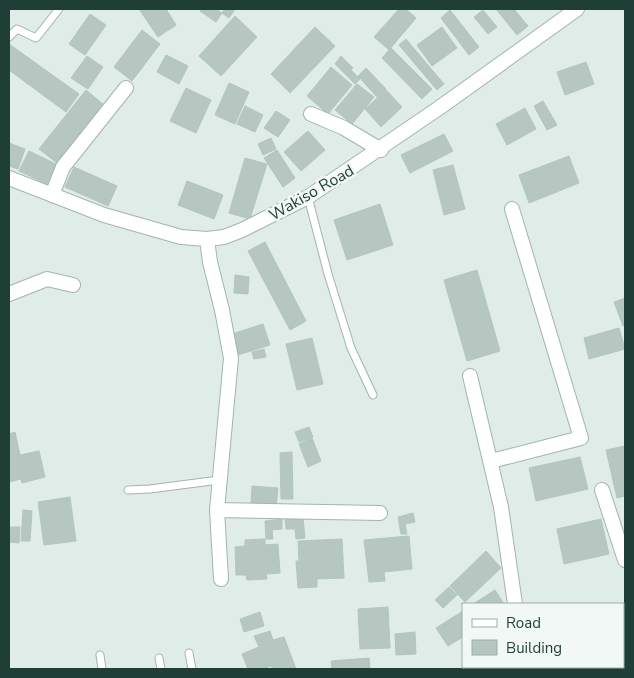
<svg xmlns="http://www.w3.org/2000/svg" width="634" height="678" font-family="'Nunito Sans',sans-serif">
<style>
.building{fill:#b5c7c0;stroke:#b2c6be}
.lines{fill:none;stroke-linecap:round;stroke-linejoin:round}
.lane-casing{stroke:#a2b4ae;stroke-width:9}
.street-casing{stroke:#a2b4ae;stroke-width:16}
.lane{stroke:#fff;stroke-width:7}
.street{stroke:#fff;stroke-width:14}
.labels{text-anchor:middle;stroke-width:5;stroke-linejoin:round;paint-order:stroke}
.street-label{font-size:16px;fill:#1f3e36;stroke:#f1f8f5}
</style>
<rect width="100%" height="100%" fill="#e0ece7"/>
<path class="building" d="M 139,9 L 166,9 L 176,25 L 158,37 Z
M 201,9 L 216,9 L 222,13 L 216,22 L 200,11 Z
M 225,9 L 235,9 L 229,18 L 222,13 Z
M 399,9 L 406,9 L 416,18 L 389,50 L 374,37 Z
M 496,9 L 514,9 L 528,26 L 517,35 Z
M 450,10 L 479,47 L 469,55 L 441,18 Z
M 483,10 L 497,27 L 488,34 L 474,17 Z
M 90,14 L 106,25 L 85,55 L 69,44 Z
M 235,16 L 257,37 L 221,76 L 199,56 Z
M 315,27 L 335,46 L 290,93 L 271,74 Z
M 442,27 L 457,48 L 432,66 L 417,45 Z
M 142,30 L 160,44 L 132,81 L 114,67 Z
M 406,39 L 444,84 L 437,90 L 399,45 Z
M 9,44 L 79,94 L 66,112 L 9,70 Z
M 391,48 L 432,89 L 422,99 L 382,58 Z
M 166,55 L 188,66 L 179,84 L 157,72 Z
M 87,56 L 103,67 L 88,89 L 71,78 Z
M 341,56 L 353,68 L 351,70 L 360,79 L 355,84 L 335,64 Z
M 586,62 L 594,84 L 565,95 L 557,72 Z
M 331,67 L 352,85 L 328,114 L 307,96 Z
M 366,68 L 386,89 L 377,97 L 358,76 Z
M 229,83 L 249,92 L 235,124 L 215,115 Z
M 357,84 L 374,97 L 352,124 L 335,110 Z
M 186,88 L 211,100 L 196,133 L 170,121 Z
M 86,90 L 104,105 L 57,163 L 39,149 Z
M 386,90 L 402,107 L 381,127 L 365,109 Z
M 543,101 L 557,125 L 547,130 L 534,106 Z
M 245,106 L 263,115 L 255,132 L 237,124 Z
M 525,108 L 536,129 L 507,145 L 496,124 Z
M 276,111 L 290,120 L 278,137 L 264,128 Z
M 308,131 L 325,150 L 301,171 L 284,152 Z
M 444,134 L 453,151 L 410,173 L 401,155 Z
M 271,138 L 276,149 L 263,155 L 258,144 Z
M 9,143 L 25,149 L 18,169 L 9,166 Z
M 277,150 L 295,178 L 283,187 L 264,158 Z
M 29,151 L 56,164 L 47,184 L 19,171 Z
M 569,156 L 579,183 L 529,203 L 519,175 Z
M 245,158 L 267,164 L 250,219 L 229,213 Z
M 453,165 L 465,209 L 444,215 L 433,170 Z
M 74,167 L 117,186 L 108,206 L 65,187 Z
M 187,181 L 223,195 L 214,219 L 178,205 Z
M 380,204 L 393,245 L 347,260 L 334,220 Z
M 265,242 L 306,321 L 290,330 L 248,251 Z
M 477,270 L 500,351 L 467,361 L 444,280 Z
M 235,275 L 249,277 L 248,294 L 234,293 Z
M 625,298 L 625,325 L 623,326 L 614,302 Z
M 263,324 L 270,345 L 238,355 L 232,334 Z
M 619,328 L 625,349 L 589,359 L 584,338 Z
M 312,338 L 323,384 L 297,390 L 286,344 Z
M 264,349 L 266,357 L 254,359 L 252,352 Z
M 309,427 L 313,437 L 299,442 L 295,432 Z
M 15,432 L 20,455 L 39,451 L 45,477 L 22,483 L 21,479 L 9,482 L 9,434 Z
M 312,438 L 321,461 L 308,467 L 299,444 Z
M 625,446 L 625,496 L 617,498 L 606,450 Z
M 292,452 L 293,499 L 281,499 L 280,453 Z
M 580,457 L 588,489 L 536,501 L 529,468 Z
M 252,486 L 278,488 L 276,507 L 251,505 Z
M 70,497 L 76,541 L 44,545 L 38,502 Z
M 23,510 L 32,511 L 30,541 L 21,541 Z
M 413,513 L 415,522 L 405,524 L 407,534 L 401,534 L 398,517 Z
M 298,517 L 298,519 L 303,519 L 305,538 L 296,539 L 295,529 L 286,529 L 285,518 Z
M 282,519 L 282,529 L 272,530 L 273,539 L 266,539 L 265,521 Z
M 601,519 L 609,554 L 564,564 L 557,529 Z
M 9,527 L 20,527 L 19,543 L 9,542 Z
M 409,536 L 412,569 L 384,572 L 385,581 L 369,582 L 364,540 Z
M 265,539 L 265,545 L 278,544 L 280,573 L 266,574 L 267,579 L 247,580 L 246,575 L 236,575 L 235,547 L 245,546 L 245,540 Z
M 342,539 L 344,578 L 317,579 L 317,587 L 298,588 L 296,561 L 299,561 L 298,541 Z
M 486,551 L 501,568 L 465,602 L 450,586 Z
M 449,587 L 457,595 L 443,608 L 435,600 Z
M 495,590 L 504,604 L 473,604 Z
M 388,607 L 390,648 L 360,649 L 358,609 Z
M 463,611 L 463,637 L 448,646 L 436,628 Z
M 260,612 L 264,626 L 244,632 L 240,619 Z
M 270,631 L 273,640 L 284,637 L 296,669 L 273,669 L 271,666 L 263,669 L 248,669 L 242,654 L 259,647 L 254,636 Z
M 415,632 L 416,654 L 396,655 L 395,634 Z
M 623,652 L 625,652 L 625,669 L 599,669 L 599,667 L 623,667 Z
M 369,658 L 370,669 L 332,669 L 331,661 Z"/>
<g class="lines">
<defs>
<path id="lane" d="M 9,37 L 17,29 L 36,38 L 59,9
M 308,197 L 328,274 L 351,348 L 373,395
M 128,490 L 150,489 L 219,480
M 189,653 L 192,669
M 100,655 L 102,669
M 159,658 L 161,669"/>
<path id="street" d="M 311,114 L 344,128 L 381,150
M 9,178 L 104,215 L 181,237 L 207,239 L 224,237 L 242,230 L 308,197 L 439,108 L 577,9
M 52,195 L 63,167 L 126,88
M 207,239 L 210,262 L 222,310 L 231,358 L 217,510 L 221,579
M 9,294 L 47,279 L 73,285
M 470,376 L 501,507 L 515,604
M 491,461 L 581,438 L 512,209
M 602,490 L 625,560
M 217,510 L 380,513
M 523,667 L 524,669"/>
</defs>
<use href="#lane" class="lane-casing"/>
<use href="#street" class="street-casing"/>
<use href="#lane" class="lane"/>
<use href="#street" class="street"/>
</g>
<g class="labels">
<g class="street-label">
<text transform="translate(311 192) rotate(-30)" y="6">Wakiso Road</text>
</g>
</g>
<rect width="634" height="678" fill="none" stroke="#1f3e36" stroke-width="20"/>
<rect x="462" y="603" width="162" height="65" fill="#f1f8f5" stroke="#9daea9"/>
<rect x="472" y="619" width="25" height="8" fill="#ffffff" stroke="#9daea9"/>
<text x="506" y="628" font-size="15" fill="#1f3e36">Road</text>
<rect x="472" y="640" width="25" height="15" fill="#b5c7c0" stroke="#9daea9"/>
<text x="506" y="653" font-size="15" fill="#1f3e36">Building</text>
</svg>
